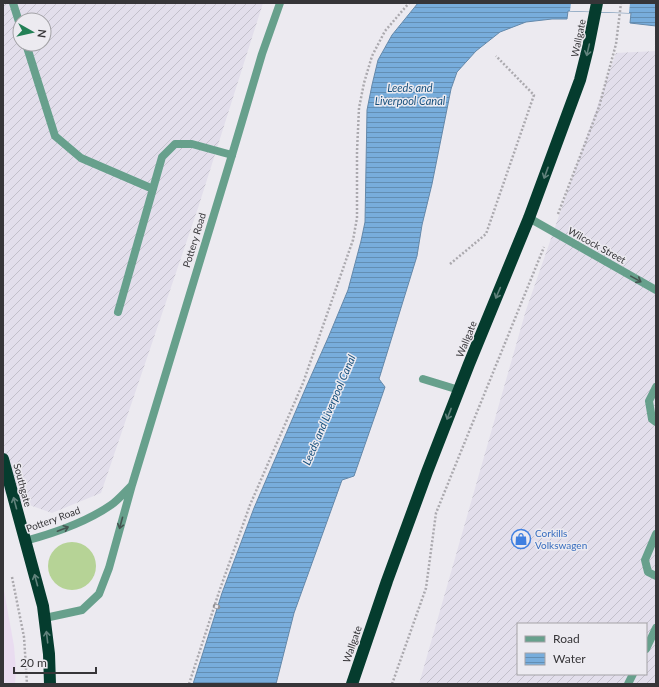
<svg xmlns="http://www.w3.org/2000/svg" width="659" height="687" font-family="Lato,sans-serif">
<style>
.commercial{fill:#e9dcf0}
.industrial{fill:url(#industrial-furrows);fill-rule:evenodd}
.grass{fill:#b6d396}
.water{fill:url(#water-rules);stroke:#6489ab}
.pier{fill:#eceaf0}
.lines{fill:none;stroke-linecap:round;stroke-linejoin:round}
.path{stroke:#aba9ae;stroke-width:2.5;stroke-dasharray:2 2;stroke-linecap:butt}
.lane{stroke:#67a08c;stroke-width:8}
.street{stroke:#67a08c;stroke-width:8}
.highway{stroke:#053c2e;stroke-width:12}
.rail-casing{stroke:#939296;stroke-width:4.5}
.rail{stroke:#eceaf0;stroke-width:3;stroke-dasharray:9;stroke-linecap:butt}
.oneway{stroke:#61827c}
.oneway2{stroke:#455551}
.labels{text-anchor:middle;stroke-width:3;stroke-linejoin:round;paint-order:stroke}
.street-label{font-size:10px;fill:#363538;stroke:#eceaf0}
.shop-label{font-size:10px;fill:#366cbe;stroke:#eceaf0;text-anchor:start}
.water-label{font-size:11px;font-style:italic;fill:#16507d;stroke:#eceaf0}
</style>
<defs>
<pattern id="industrial-furrows" width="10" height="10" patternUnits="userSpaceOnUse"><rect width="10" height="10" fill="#e2deeb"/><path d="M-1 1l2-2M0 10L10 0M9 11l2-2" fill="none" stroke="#c2bfca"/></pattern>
<pattern id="water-rules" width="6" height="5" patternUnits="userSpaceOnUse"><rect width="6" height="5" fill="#78addc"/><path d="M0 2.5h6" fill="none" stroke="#638eb3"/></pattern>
</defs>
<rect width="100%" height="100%" fill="#eceaf0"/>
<path class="commercial" d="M 3,585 L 14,646 L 16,671 L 15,684 L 3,684 Z"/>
<path class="industrial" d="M 3,3 L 263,3 L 198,208 L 101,493 L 52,513 L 18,501 L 3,492 ZM 20,20 L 44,20 L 44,44 L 20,44 Z
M 656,51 L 656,684 L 419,684 L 526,310 L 616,53 ZM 518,624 L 646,624 L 646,674 L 518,674 Z"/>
<path class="grass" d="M48 566a24 24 0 1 1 48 0a24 24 0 1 1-48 0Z"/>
<path class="water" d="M 418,3 L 656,3 L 656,26 L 630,23 L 631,13 L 629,13 L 570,11 L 568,11 L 567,19 L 552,19 L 526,22 L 500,32 L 476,51 L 457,72 L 451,89 L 432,184 L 422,225 L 417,256 L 379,379 L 385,387 L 354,476 L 342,480 L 294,613 L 276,684 L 193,684 L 222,593 L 254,508 L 307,385 L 328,338 L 348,290 L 361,241 L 365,222 L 367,110 L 372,85 L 378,60 L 392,35 Z"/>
<path class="pier" d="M 571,3 L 630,3 L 629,13 L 570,11 Z"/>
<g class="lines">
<path class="path" d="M 558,214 L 599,107 L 616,44 L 621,3
M 450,264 L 486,234 L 534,95 L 496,56
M 12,577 L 24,637 L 27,684
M 189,684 L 219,592 L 250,505 L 303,383 L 353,240 L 357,218 L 357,151 L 359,108 L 364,83 L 372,56 L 385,31 L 409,3
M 392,684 L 426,588 L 436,513 L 544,247"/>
<path class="lane" d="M 13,3 L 20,25
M 26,44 L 55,136 L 81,158 L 153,189
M 118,312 L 162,157 L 175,144 L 192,144 L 232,155
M 423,379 L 459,390
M 656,387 L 649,401 L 652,419 L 656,422
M 656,534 L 645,560 L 648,572 L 656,576"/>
<path class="street" d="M 529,218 L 656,290
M 25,541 C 55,533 85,523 111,505 C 118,500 125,492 131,486
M 45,618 L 82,610 L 99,594 L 109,568 L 132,485 L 232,155 L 262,54 L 280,3
M 646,649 L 656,628
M 628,684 L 633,674"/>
<path class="highway" d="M 3,459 L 43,606 L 49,654 L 50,684
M 352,684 L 387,581 L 427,472 L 469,364 L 529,218 L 580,80 L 588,48 L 597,3"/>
<defs>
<path id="rail" d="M 215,606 L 218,607"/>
</defs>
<use href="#rail" class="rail-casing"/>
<use href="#rail" class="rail"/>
</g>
<defs><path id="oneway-shaft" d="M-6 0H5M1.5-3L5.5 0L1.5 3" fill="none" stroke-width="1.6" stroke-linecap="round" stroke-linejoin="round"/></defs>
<g class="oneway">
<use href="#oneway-shaft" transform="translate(588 50) rotate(103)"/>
<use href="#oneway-shaft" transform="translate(546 173) rotate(110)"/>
<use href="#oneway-shaft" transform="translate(498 293) rotate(113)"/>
<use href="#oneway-shaft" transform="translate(449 414) rotate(111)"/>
<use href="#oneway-shaft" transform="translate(15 503) rotate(-105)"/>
<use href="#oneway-shaft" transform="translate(36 580) rotate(-105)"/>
<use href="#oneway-shaft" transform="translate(47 637) rotate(-97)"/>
</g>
<g class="oneway2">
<use href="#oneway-shaft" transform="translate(636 279) rotate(29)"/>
<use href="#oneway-shaft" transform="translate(121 523) rotate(105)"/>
<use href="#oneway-shaft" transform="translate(63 529) rotate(-21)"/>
</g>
<defs>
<symbol id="shop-ring" viewBox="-11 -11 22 22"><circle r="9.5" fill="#eceaf0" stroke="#3f7fe0" stroke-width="1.5"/><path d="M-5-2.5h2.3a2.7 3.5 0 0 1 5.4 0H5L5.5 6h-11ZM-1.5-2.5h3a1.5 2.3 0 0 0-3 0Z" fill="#3f7fe0"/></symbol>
</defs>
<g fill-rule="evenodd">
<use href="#shop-ring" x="510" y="528" width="22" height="22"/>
</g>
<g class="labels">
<g class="street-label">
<text transform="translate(578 38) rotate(-78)" y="4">Wallgate</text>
<text transform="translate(194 240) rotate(-73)" y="4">Pottery Road</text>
<text transform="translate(597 245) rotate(29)" y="4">Wilcock Street</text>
<text transform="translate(466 339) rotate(-68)" y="4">Wallgate</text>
<text transform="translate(23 485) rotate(75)" y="4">Southgate</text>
<text transform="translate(53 519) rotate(-20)" y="4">Pottery Road</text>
<text transform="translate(352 644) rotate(-71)" y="4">Wallgate</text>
</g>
<g class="shop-label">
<text x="535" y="537">Corkills<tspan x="535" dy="12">Volkswagen</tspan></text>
</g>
<g class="water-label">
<text x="410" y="92">Leeds and<tspan x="410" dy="13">Liverpool Canal</tspan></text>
<text transform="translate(329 410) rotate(-67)" y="4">Leeds and Liverpool Canal</text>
</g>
</g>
<rect width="659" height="687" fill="none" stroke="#363538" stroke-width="8"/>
<rect x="517" y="623" width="130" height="52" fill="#eceaf0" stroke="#a3a2a6"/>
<rect x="525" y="636" width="20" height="6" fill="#67a08c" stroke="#a3a2a6"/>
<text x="553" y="643" font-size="12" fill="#363538">Road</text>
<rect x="525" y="653" width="20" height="12" fill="url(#water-rules)" stroke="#a3a2a6"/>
<text x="553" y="663" font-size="12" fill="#363538">Water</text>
<g transform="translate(32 32) rotate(98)"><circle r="19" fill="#eceaf0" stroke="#a3a2a6"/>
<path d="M0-3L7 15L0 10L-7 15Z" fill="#238056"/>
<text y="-6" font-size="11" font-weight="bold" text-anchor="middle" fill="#363538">N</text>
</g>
<path d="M14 667v6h82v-6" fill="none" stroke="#363538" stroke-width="2"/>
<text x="20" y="667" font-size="12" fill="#363538" stroke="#eceaf0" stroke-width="3" paint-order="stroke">20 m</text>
</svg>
